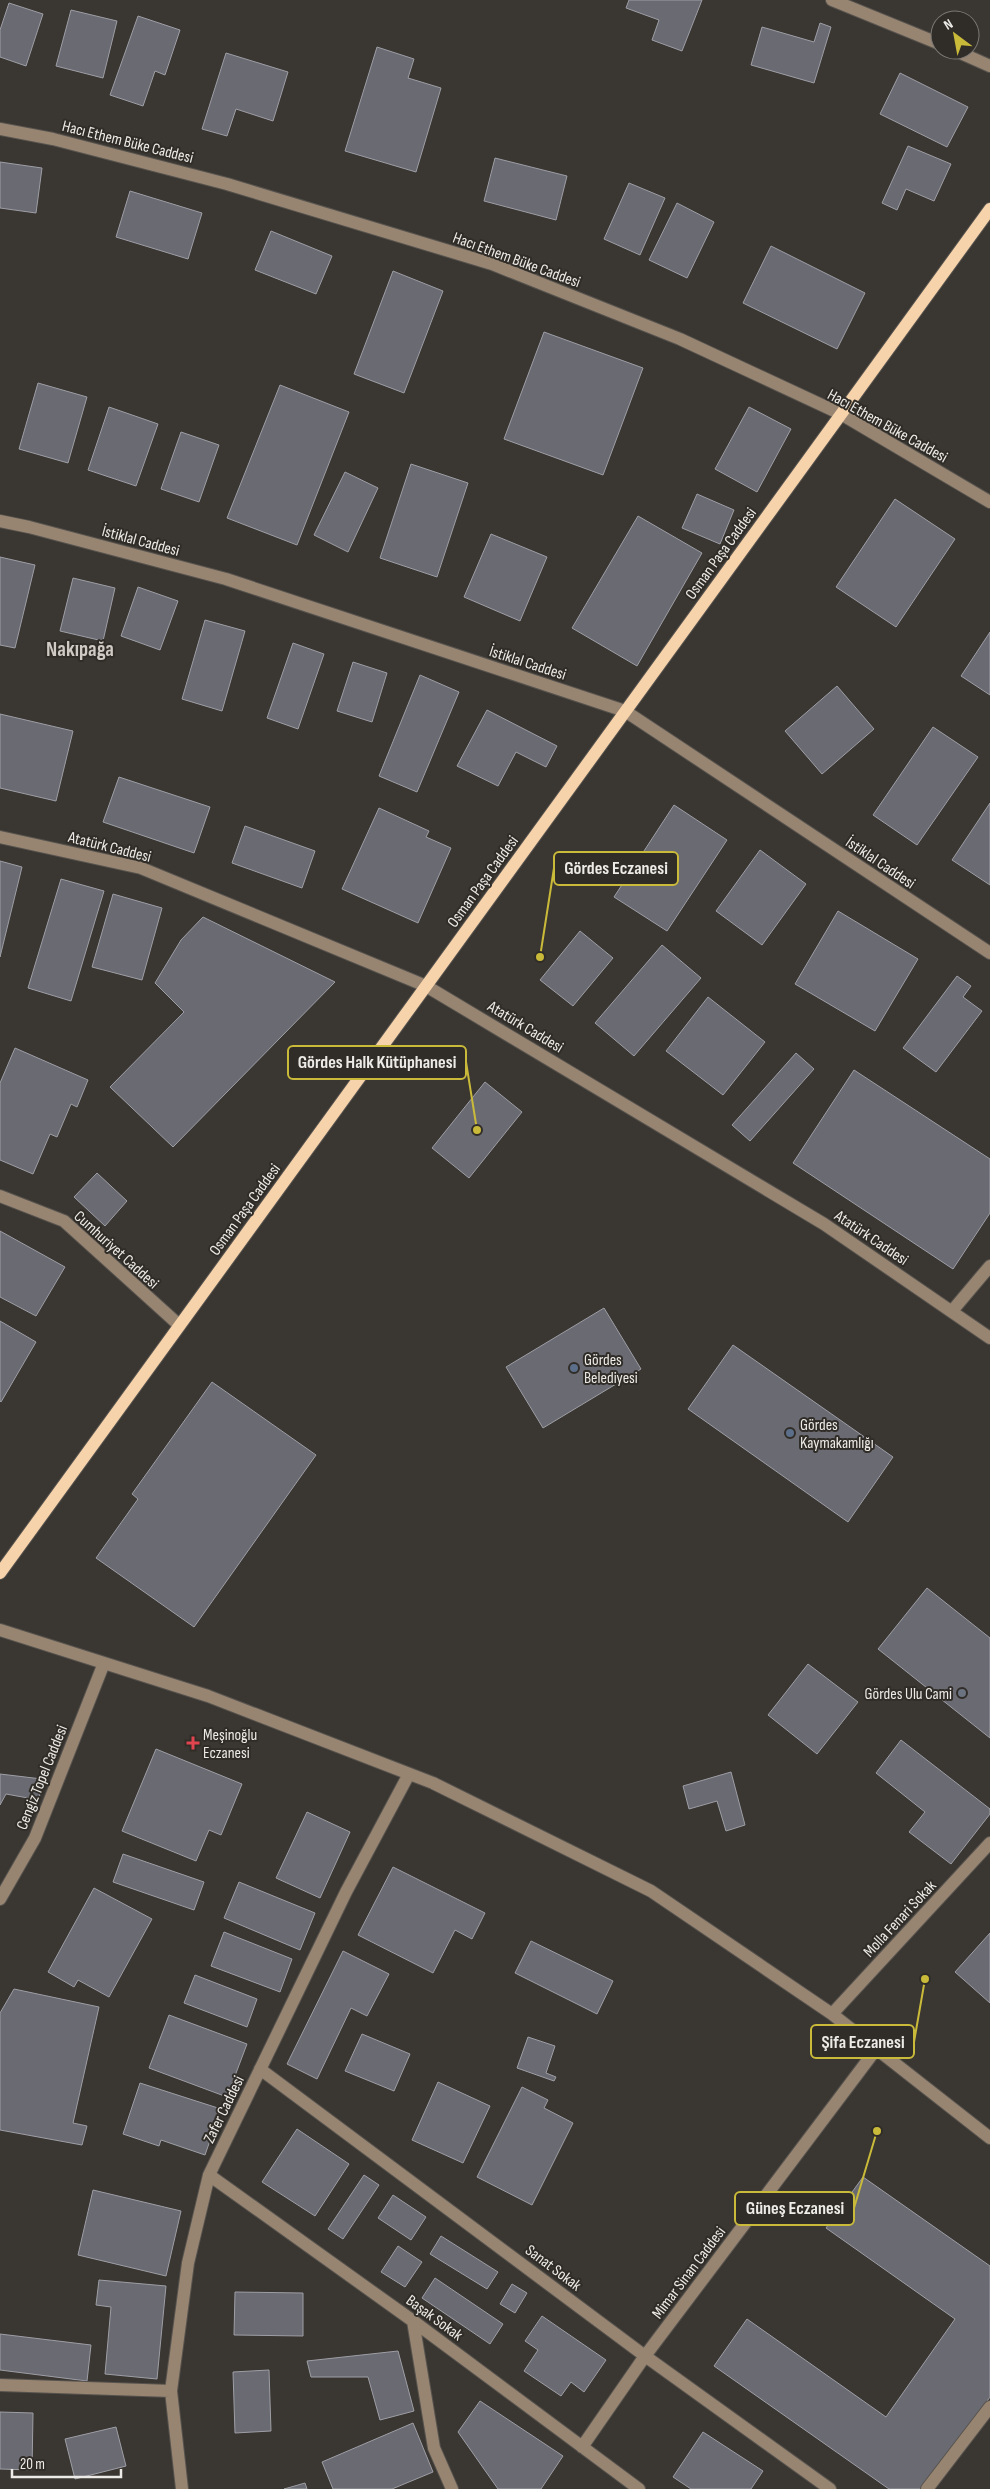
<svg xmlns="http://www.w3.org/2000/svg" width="990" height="2489" font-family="'Sofia Sans Condensed',sans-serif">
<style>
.building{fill:#6a6a72;stroke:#9e9ea6}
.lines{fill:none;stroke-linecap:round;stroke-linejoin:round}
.minor-casing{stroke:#57534e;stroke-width:14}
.major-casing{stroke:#57534e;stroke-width:14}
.minor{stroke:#978572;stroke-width:12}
.major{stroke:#f7d3ab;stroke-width:12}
.service-dot{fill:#5c6f8a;stroke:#302c27;stroke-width:2}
.worship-dot{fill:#6b7280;stroke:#302c27;stroke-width:2}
.health-dot{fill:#e0444e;stroke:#302c27;stroke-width:2}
.labels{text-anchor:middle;stroke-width:4;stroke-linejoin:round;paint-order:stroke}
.street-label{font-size:16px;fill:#edebe7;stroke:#302c27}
.poi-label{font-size:16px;fill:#edebe7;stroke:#302c27;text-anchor:start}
.district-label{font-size:21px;font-weight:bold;fill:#cfcac3;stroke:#302c27}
.leader{fill:none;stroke:#c9ba3a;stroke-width:2}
.callout-dot{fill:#c9ba3a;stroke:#302c27;stroke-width:2}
.callout{fill:#302c27;stroke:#c9ba3a;stroke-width:2}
.callout-label{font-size:18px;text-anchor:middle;font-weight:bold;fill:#edebe7}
</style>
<rect width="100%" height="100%" fill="#3a3631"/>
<path class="building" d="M 629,0 L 702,0 L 682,51 L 652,40 L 659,20 L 626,8 Z
M 9,3 L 43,14 L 26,66 L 0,57 L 0,30 Z
M 71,10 L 117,21 L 103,78 L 56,66 Z
M 138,16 L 180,30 L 165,75 L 155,71 L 143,106 L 110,95 Z
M 820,23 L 831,27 L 814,83 L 751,65 L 762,27 L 814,42 Z
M 377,47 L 414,59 L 408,78 L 441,88 L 416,172 L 345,151 Z
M 226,53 L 288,72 L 273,121 L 236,109 L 227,136 L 202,129 Z
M 900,73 L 968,107 L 947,147 L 880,114 Z
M 908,146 L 951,164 L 934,201 L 906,189 L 897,210 L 882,203 Z
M 495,158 L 567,176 L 556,220 L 484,201 Z
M 0,162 L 42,168 L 36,213 L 0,208 Z
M 629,183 L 665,198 L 640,255 L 604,239 Z
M 130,191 L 202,213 L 188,259 L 116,237 Z
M 677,203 L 714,222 L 687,278 L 649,260 Z
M 271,231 L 332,256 L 316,294 L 255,270 Z
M 771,246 L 865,293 L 837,349 L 743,303 Z
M 393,271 L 443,291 L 404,393 L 354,374 Z
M 544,332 L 643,368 L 603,475 L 504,439 Z
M 38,383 L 87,397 L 68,463 L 19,449 Z
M 280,385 L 349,412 L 297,545 L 227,518 Z
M 109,407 L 158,424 L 136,486 L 88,470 Z
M 749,407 L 791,429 L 757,492 L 715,469 Z
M 181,432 L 219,445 L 199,502 L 161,489 Z
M 411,464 L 468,483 L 437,577 L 380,558 Z
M 345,472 L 378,488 L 348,552 L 314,535 Z
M 697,494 L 734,510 L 720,544 L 682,528 Z
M 895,499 L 955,539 L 896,627 L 836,587 Z
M 638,516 L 702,553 L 637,666 L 572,628 Z
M 491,534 L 547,557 L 520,621 L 464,597 Z
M 0,557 L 35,565 L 15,648 L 0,645 Z
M 73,578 L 115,588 L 103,641 L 60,631 Z
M 138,587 L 178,601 L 160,650 L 121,636 Z
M 205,620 L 245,631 L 222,711 L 182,699 Z
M 990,632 L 990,695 L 961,676 Z
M 293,643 L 324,654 L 298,729 L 267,718 Z
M 353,662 L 387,673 L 372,722 L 337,711 Z
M 420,675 L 459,692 L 417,792 L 379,776 Z
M 837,686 L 874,729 L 822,774 L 785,731 Z
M 487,710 L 557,746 L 546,767 L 516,752 L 498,786 L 457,766 Z
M 0,714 L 73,731 L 56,801 L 0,788 Z
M 933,727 L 978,757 L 917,845 L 873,815 Z
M 119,777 L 210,807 L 194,853 L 103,822 Z
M 990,803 L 990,885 L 952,860 Z
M 674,805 L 727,840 L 667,931 L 614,897 Z
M 379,808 L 429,831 L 426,837 L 451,848 L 418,923 L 342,889 Z
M 245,826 L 315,851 L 302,888 L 232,863 Z
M 760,850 L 806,884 L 762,945 L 716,911 Z
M 0,861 L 22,867 L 0,957 Z
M 61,879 L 104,891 L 71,1001 L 28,988 Z
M 113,894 L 162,908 L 142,980 L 92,967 Z
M 838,911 L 918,959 L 875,1031 L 795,984 Z
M 203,917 L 335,982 L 173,1147 L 110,1087 L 184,1012 L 155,983 L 181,940 Z
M 580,931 L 613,958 L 573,1006 L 540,980 Z
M 662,945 L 701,978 L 634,1056 L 595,1023 Z
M 957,976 L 971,986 L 963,997 L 982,1011 L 936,1072 L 903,1048 Z
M 708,997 L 765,1042 L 723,1095 L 666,1051 Z
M 15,1048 L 88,1080 L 77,1107 L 71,1104 L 57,1137 L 50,1134 L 33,1174 L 0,1160 L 0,1083 Z
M 796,1053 L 814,1069 L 750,1141 L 732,1125 Z
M 854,1070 L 990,1159 L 990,1213 L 953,1269 L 793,1163 Z
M 485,1082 L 522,1112 L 469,1178 L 432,1148 Z
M 97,1173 L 127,1201 L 105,1226 L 74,1197 Z
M 0,1231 L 65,1267 L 36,1316 L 0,1297 Z
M 604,1308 L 641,1369 L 543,1428 L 506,1367 Z
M 0,1321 L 36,1342 L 1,1402 L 0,1401 Z
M 733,1345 L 893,1457 L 848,1522 L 688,1409 Z
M 212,1382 L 316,1455 L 194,1627 L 96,1558 L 138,1499 L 132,1494 Z
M 927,1588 L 990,1638 L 990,1738 L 878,1649 Z
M 808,1664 L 858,1702 L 817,1754 L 768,1715 Z
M 901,1740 L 990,1809 L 990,1814 L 951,1864 L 909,1832 L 925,1812 L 876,1773 Z
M 156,1749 L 242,1784 L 221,1835 L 209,1830 L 196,1861 L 122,1831 Z
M 731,1772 L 745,1825 L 726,1831 L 717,1801 L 689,1809 L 683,1786 Z
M 0,1774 L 42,1779 L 39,1800 L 6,1794 L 0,1805 Z
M 307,1812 L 350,1832 L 320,1898 L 276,1878 Z
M 123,1854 L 204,1882 L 194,1910 L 113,1882 Z
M 393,1867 L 485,1913 L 472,1939 L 455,1930 L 433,1973 L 358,1935 Z
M 239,1882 L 315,1913 L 300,1950 L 224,1918 Z
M 94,1888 L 152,1919 L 109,1997 L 78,1980 L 74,1987 L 48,1972 Z
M 224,1932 L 292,1959 L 280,1992 L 211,1966 Z
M 990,1933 L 990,2003 L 955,1972 Z
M 531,1941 L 613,1981 L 597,2014 L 515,1973 Z
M 343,1951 L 389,1974 L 367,2016 L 351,2008 L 317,2079 L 287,2064 Z
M 195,1975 L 257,1999 L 247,2027 L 184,2003 Z
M 14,1989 L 99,2007 L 73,2123 L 87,2126 L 82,2145 L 0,2130 L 0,2013 Z
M 169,2015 L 247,2044 L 227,2097 L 149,2068 Z
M 362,2034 L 410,2054 L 394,2091 L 345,2071 Z
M 528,2037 L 555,2046 L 546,2073 L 556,2077 L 554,2081 L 517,2068 Z
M 438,2082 L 490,2106 L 463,2163 L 412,2140 Z
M 140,2083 L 221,2109 L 205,2155 L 161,2140 L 159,2146 L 123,2134 Z
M 522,2087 L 548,2100 L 544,2108 L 573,2123 L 532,2205 L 477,2177 Z
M 297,2129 L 349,2164 L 315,2216 L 262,2182 Z
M 364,2175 L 379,2185 L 343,2239 L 328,2229 Z
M 863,2177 L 990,2266 L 990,2397 L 925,2489 L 889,2489 L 714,2366 L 747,2319 L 886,2417 L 955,2319 L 826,2228 Z
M 93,2190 L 181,2211 L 166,2276 L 78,2255 Z
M 393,2195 L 426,2217 L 411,2240 L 378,2218 Z
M 441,2236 L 498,2272 L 487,2289 L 430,2254 Z
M 398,2246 L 422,2262 L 405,2287 L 381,2272 Z
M 435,2278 L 503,2324 L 490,2344 L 422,2298 Z
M 99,2280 L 166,2286 L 157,2379 L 105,2374 L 111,2307 L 96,2305 Z
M 512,2284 L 527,2293 L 515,2313 L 500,2304 Z
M 235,2292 L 303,2293 L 303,2336 L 234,2335 Z
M 542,2316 L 606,2360 L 584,2392 L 571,2382 L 561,2396 L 524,2371 L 538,2350 L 525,2341 Z
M 0,2334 L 91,2345 L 87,2381 L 0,2370 Z
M 398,2351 L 414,2411 L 380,2420 L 368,2377 L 311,2377 L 307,2361 Z
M 269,2370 L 271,2431 L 235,2433 L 233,2372 Z
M 480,2401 L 563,2456 L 541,2489 L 498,2489 L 458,2432 Z
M 0,2412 L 33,2413 L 32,2470 L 0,2469 Z
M 413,2423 L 433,2472 L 392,2489 L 333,2489 L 322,2462 Z
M 116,2427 L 126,2466 L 75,2479 L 65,2439 Z
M 703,2432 L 763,2471 L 751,2489 L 691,2489 L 673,2477 Z
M 305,2483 L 307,2489 L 284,2489 Z"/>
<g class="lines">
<defs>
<path id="minor" d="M 832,0 L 940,44
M 954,50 L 990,66
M 0,129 L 53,139 L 227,184 L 492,264 L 680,339 L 841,414 L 990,502
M 0,521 L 29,527 L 226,579 L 625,711 L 990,953
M 0,837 L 141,868 L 426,986 L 824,1224 L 990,1338
M 0,1196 L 64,1221 L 179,1325
M 952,1311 L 990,1266
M 0,1630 L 208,1696 L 433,1783 L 651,1891 L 832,2014 L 990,2138
M 0,1899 L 35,1838 L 104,1663
M 832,2014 L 990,1843
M 260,2069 L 645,2356 L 830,2489
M 209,2175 L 413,2321 L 639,2489
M 413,2321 L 434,2448 L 452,2489
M 0,2385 L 171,2391
M 582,2447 L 645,2356 L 877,2048
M 182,2489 L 171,2391 L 188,2263 L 209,2175 L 346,1892 L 409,1774
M 927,2489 L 990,2407"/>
<path id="major" d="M 0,1573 L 990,209"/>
</defs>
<use href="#minor" class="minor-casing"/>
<use href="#major" class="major-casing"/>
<use href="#minor" class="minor"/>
<use href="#major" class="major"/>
</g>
<g class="service-dot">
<circle cx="574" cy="1368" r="5"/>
<circle cx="790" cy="1433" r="5"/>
</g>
<circle class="worship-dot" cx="962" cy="1693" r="5"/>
<path class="health-dot" d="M190.5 1735.5h5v5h5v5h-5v5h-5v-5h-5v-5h5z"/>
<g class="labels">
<g class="street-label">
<text transform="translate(128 141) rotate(14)" y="6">Hacı Ethem Büke Caddesi</text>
<text transform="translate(517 259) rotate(20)" y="6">Hacı Ethem Büke Caddesi</text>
<text transform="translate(888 425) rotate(29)" y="6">Hacı Ethem Büke Caddesi</text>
<text transform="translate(141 540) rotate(15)" y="6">İstiklal Caddesi</text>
<text transform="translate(720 553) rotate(-54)" y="6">Osman Paşa Caddesi</text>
<text transform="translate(528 662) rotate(18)" y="6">İstiklal Caddesi</text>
<text transform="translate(110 846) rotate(14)" y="6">Atatürk Caddesi</text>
<text transform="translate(881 862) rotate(34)" y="6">İstiklal Caddesi</text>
<text transform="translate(482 881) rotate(-54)" y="6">Osman Paşa Caddesi</text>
<text transform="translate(526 1026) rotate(31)" y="6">Atatürk Caddesi</text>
<text transform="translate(244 1209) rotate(-54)" y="6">Osman Paşa Caddesi</text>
<text transform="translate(872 1237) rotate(34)" y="6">Atatürk Caddesi</text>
<text transform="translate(117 1249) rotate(42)" y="6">Cumhuriyet Caddesi</text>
<text transform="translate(41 1777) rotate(-68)" y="6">Cengiz Topel Caddesi</text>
<text transform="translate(899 1918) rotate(-47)" y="6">Molla Fenari Sokak</text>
<text transform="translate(223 2109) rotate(-64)" y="6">Zafer Caddesi</text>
<text transform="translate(554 2267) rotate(37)" y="6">Sanat Sokak</text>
<text transform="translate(688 2272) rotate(-53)" y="6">Mimar Sinan Caddesi</text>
<text transform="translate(435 2317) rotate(36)" y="6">Başak Sokak</text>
</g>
<g class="poi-label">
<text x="584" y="1365">Gördes<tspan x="584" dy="18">Belediyesi</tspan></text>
<text x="800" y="1430">Gördes<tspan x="800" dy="18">Kaymakamlığı</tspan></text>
<text x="952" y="1699" text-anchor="end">Gördes Ulu Cami</text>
<text x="203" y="1740">Meşinoğlu<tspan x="203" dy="18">Eczanesi</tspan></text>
</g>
<g class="district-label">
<text x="80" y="656">Nakıpağa</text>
</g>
</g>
<path class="leader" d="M540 957L554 868M477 1130L466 1062M925 1979L914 2042M877 2131L854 2208"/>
<g class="callout-dot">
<circle cx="540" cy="957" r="5"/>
<circle cx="477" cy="1130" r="5"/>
<circle cx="925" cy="1979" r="5"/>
<circle cx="877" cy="2131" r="5"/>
</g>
<g class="callout">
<rect x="554" y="852" width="124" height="33" rx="5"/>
<rect x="288" y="1046" width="178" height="33" rx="5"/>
<rect x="811" y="2025" width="103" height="33" rx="5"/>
<rect x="735" y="2192" width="119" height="33" rx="5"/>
</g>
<g class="callout-label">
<text x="616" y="874">Gördes Eczanesi</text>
<text x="377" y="1068">Gördes Halk Kütüphanesi</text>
<text x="863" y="2048">Şifa Eczanesi</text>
<text x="795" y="2214">Güneş Eczanesi</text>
</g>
<g transform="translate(955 35) rotate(328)"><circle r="24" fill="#302c27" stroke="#7c7874"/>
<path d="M0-4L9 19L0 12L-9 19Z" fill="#c9ba3a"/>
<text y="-8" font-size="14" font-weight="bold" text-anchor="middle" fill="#edebe7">N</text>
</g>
<path d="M12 2469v8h109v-8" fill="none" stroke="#edebe7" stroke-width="2.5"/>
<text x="20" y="2469" font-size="15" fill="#edebe7" stroke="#302c27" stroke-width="4" paint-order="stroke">20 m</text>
</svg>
